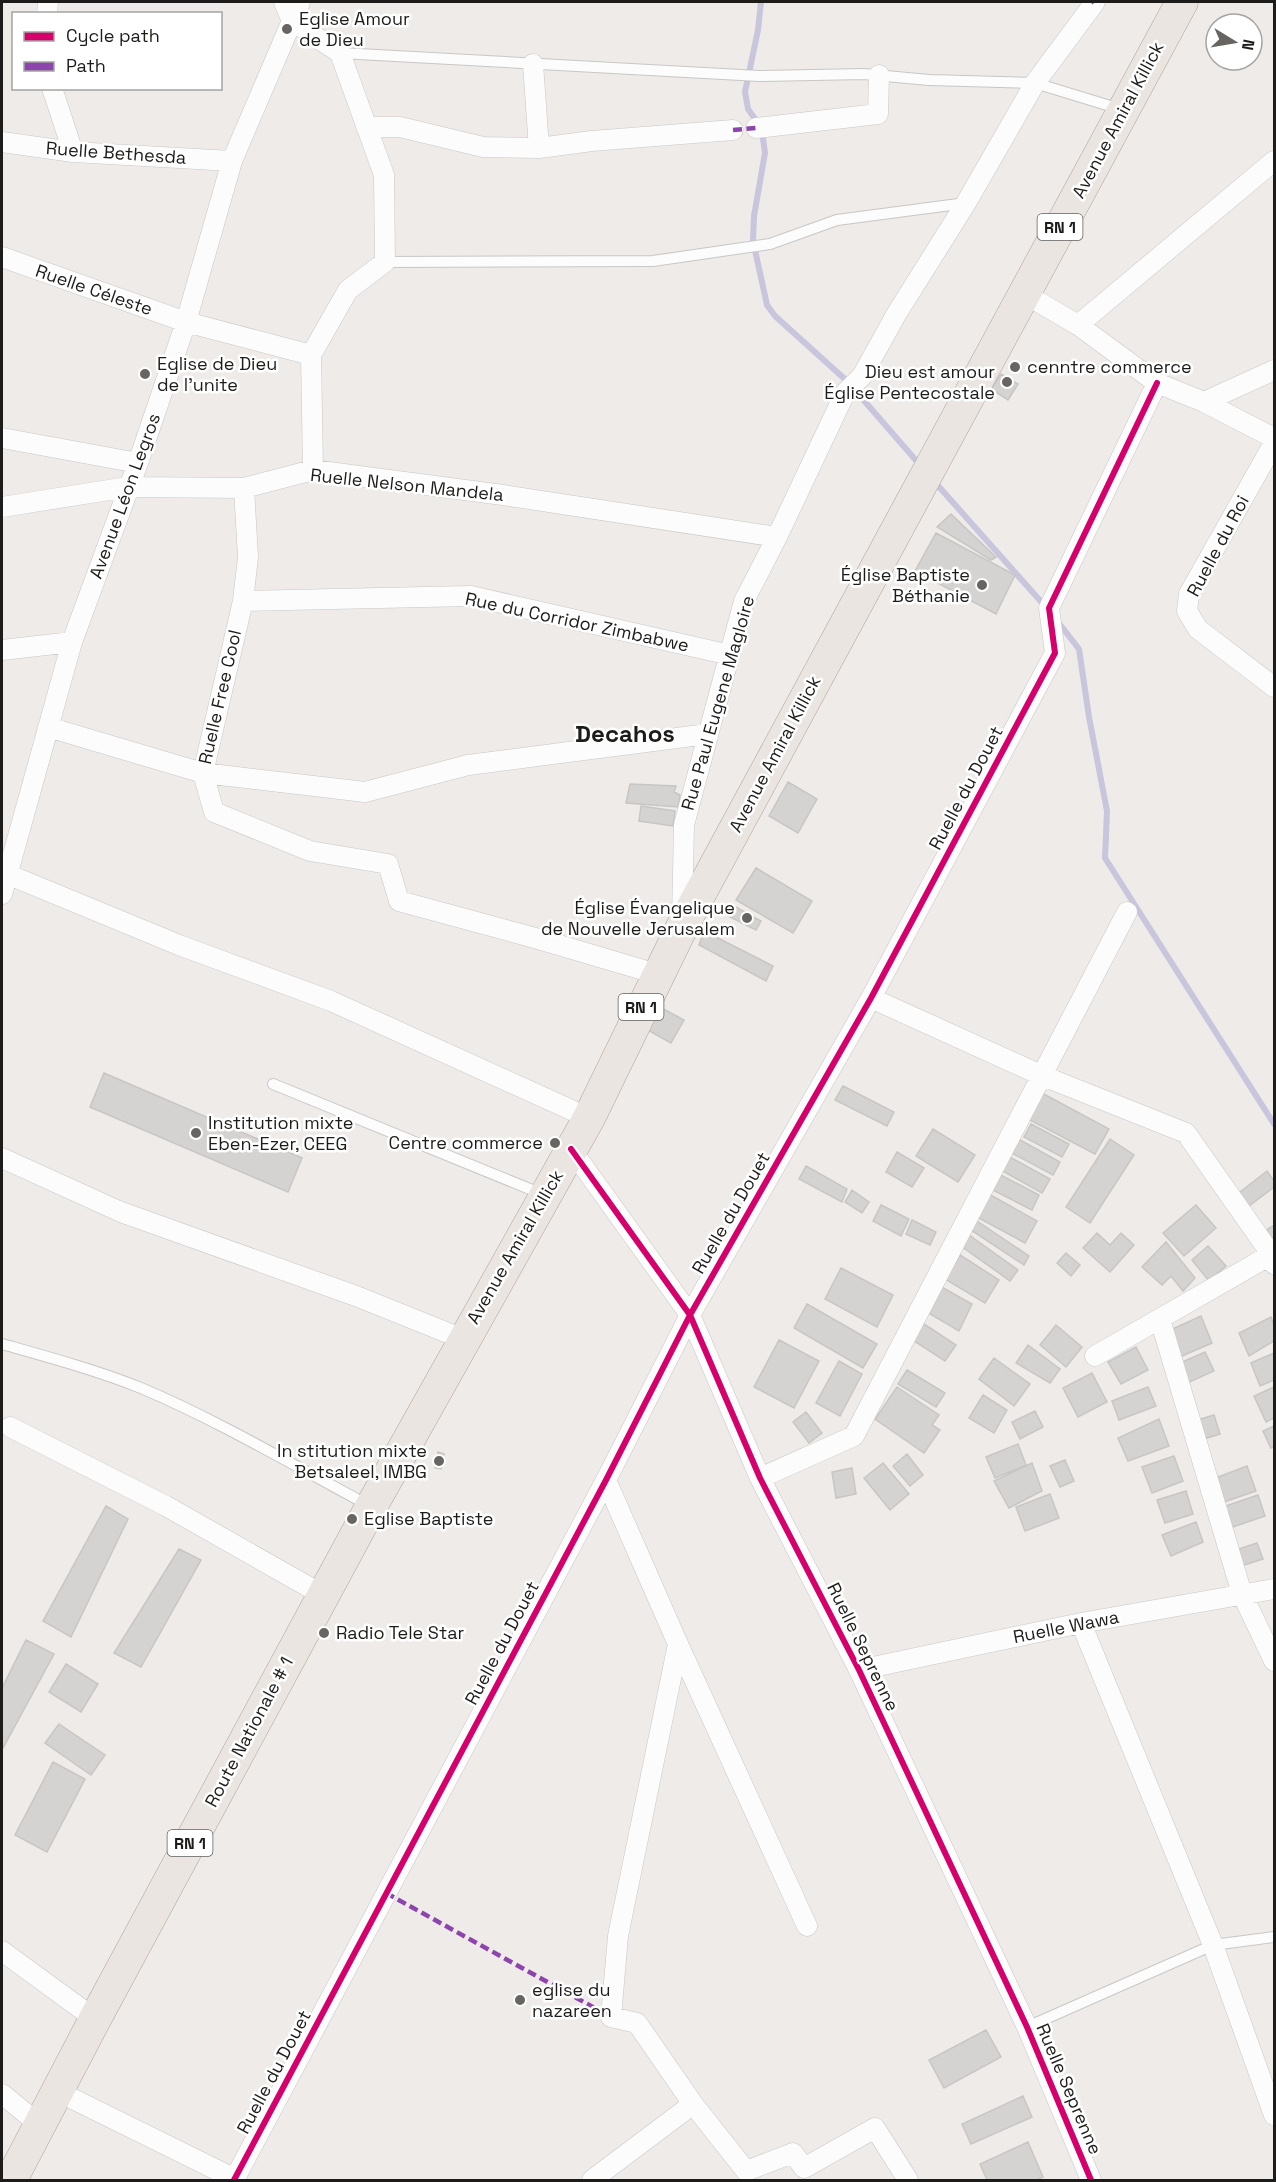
<svg xmlns="http://www.w3.org/2000/svg" width="1276" height="2182" font-family="'Space Grotesk',sans-serif">
<style>
.lines{fill:none;stroke-linecap:round;stroke-linejoin:round}
.stream{stroke:#c8c5dc;stroke-width:6}
.building{fill:#d5d3d1;stroke:#c8c6c4;stroke-width:1.5}
.lane-casing{stroke:#c9c7c6;stroke-width:12}
.street-casing{stroke:#c9c7c6;stroke-width:21}
.primary-casing{stroke:#ada39c;stroke-width:33}
.lane{stroke:#fcfcfc;stroke-width:10}
.street{stroke:#fcfcfc;stroke-width:20}
.primary{stroke:#ebe5e1;stroke-width:32}
.quiet{stroke:#8e44ad;stroke-width:4.5;stroke-dasharray:9 4.5;stroke-linecap:butt}
.cycleway-casing{stroke:#fff;stroke-width:10}
.cycleway{stroke:#d6006c;stroke-width:6}
.poi-dot{fill:#676462;stroke:#fff;stroke-width:2}
.labels{text-anchor:middle;stroke-width:5;stroke-linejoin:round;paint-order:stroke}
.shield{fill:#fff;stroke:#62605f;stroke-width:1.5}
.shield-label{font-size:16px;font-weight:bold;fill:#1e1c1a}
.poi-label{font-size:18px;fill:#1e1c1a;stroke:#fff;text-anchor:start}
.street-label{font-size:18px;fill:#1e1c1a;stroke:#fff}
.district-label{font-size:24px;font-weight:bold;fill:#1e1c1a;stroke:#fff}
</style>
<rect width="100%" height="100%" fill="#eeebe9"/>
<g class="lines">
<path class="stream" d="M 758,123 L 748,109 L 745,92 L 758,30 L 761,2
M 762,131 L 765,153 L 754,216 L 753,241 L 767,305 L 775,316 L 847,381 L 920,465
M 933,480 L 1044,605
M 1058,622 L 1079,649 L 1089,717 L 1107,811 L 1105,858 L 1274,1124"/>
</g>
<path class="building" d="M 1001,374 L 1018,384 L 1008,400 L 991,389 Z
M 951,514 L 996,557 L 991,560 L 937,527 Z
M 936,533 L 1015,575 L 996,614 L 915,571 Z
M 788,782 L 817,799 L 798,833 L 769,816 Z
M 630,784 L 676,786 L 674,792 L 680,795 L 678,807 L 626,803 Z
M 641,806 L 675,811 L 673,826 L 639,821 Z
M 756,868 L 812,901 L 793,933 L 736,900 Z
M 734,906 L 761,921 L 756,930 L 728,916 Z
M 704,931 L 773,966 L 766,981 L 699,945 Z
M 656,1005 L 684,1020 L 671,1043 L 644,1028 Z
M 104,1073 L 302,1158 L 288,1192 L 90,1107 Z
M 843,1086 L 894,1112 L 887,1126 L 835,1100 Z
M 1040,1092 L 1109,1129 L 1095,1154 L 1026,1118 Z
M 1031,1124 L 1069,1144 L 1062,1157 L 1024,1137 Z
M 933,1129 L 975,1155 L 958,1182 L 916,1156 Z
M 1015,1137 L 1060,1162 L 1053,1175 L 1008,1151 Z
M 1110,1139 L 1134,1155 L 1090,1223 L 1066,1207 Z
M 897,1152 L 924,1168 L 912,1187 L 886,1172 Z
M 1006,1155 L 1050,1179 L 1042,1193 L 999,1169 Z
M 806,1166 L 847,1189 L 842,1202 L 799,1179 Z
M 1267,1171 L 1274,1181 L 1274,1187 L 1249,1206 L 1239,1193 Z
M 997,1173 L 1039,1195 L 1032,1210 L 989,1188 Z
M 852,1190 L 869,1202 L 862,1213 L 845,1202 Z
M 987,1193 L 1037,1221 L 1025,1243 L 975,1216 Z
M 881,1205 L 909,1219 L 901,1236 L 873,1221 Z
M 1196,1205 L 1216,1228 L 1184,1256 L 1163,1233 Z
M 912,1220 L 936,1232 L 930,1245 L 906,1234 Z
M 977,1221 L 1029,1256 L 1024,1265 L 971,1230 Z
M 1274,1225 L 1274,1241 L 1271,1244 L 1260,1234 Z
M 1097,1233 L 1110,1245 L 1121,1233 L 1134,1245 L 1110,1272 L 1083,1248 Z
M 969,1235 L 1018,1270 L 1010,1281 L 961,1246 Z
M 1166,1242 L 1195,1278 L 1183,1291 L 1171,1276 L 1162,1285 L 1142,1267 Z
M 1208,1246 L 1226,1266 L 1209,1281 L 1192,1260 Z
M 1066,1253 L 1080,1265 L 1071,1276 L 1057,1263 Z
M 960,1255 L 999,1280 L 985,1303 L 945,1279 Z
M 841,1268 L 893,1295 L 877,1327 L 825,1299 Z
M 938,1285 L 972,1304 L 959,1331 L 925,1311 Z
M 807,1304 L 877,1344 L 863,1368 L 794,1328 Z
M 1201,1316 L 1212,1343 L 1173,1360 L 1166,1332 Z
M 1271,1317 L 1274,1326 L 1274,1341 L 1249,1356 L 1239,1333 Z
M 921,1322 L 956,1345 L 945,1361 L 911,1339 Z
M 1056,1325 L 1082,1347 L 1066,1367 L 1040,1345 Z
M 779,1340 L 819,1361 L 794,1408 L 754,1387 Z
M 1028,1345 L 1060,1369 L 1050,1383 L 1016,1363 Z
M 1136,1347 L 1148,1370 L 1121,1384 L 1108,1362 Z
M 1205,1352 L 1214,1371 L 1185,1384 L 1178,1364 Z
M 1274,1353 L 1274,1380 L 1260,1386 L 1251,1363 Z
M 994,1358 L 1030,1384 L 1014,1406 L 979,1379 Z
M 839,1361 L 862,1374 L 840,1416 L 816,1403 Z
M 907,1370 L 945,1393 L 936,1407 L 898,1384 Z
M 1092,1373 L 1107,1402 L 1078,1417 L 1063,1388 Z
M 897,1387 L 939,1415 L 932,1425 L 940,1430 L 924,1453 L 875,1419 Z
M 1148,1387 L 1156,1406 L 1119,1420 L 1112,1401 Z
M 1274,1387 L 1274,1418 L 1266,1422 L 1254,1396 Z
M 983,1395 L 1007,1410 L 994,1433 L 969,1418 Z
M 1035,1411 L 1043,1427 L 1020,1439 L 1012,1422 Z
M 806,1412 L 822,1433 L 809,1443 L 793,1422 Z
M 1214,1415 L 1220,1434 L 1201,1440 L 1194,1421 Z
M 1159,1419 L 1169,1446 L 1128,1461 L 1118,1438 Z
M 1274,1426 L 1274,1447 L 1271,1448 L 1263,1431 Z
M 1018,1444 L 1026,1465 L 995,1478 L 986,1457 Z
M 438,1452 L 444,1454 L 441,1469 L 435,1468 Z
M 907,1454 L 923,1475 L 910,1486 L 893,1466 Z
M 1174,1456 L 1183,1481 L 1152,1493 L 1142,1467 Z
M 1065,1460 L 1074,1481 L 1060,1487 L 1050,1466 Z
M 883,1463 L 909,1494 L 890,1510 L 864,1478 Z
M 1032,1463 L 1042,1491 L 1009,1508 L 994,1481 Z
M 1247,1466 L 1256,1491 L 1221,1503 L 1213,1479 Z
M 852,1468 L 856,1494 L 836,1498 L 832,1472 Z
M 1186,1491 L 1193,1514 L 1165,1523 L 1157,1500 Z
M 1050,1494 L 1059,1518 L 1025,1531 L 1016,1507 Z
M 1258,1495 L 1265,1516 L 1230,1528 L 1223,1507 Z
M 106,1506 L 128,1519 L 71,1637 L 43,1621 Z
M 1196,1522 L 1203,1542 L 1171,1556 L 1162,1535 Z
M 1257,1543 L 1263,1559 L 1238,1567 L 1233,1551 Z
M 179,1549 L 201,1560 L 141,1667 L 114,1653 Z
M 26,1640 L 54,1654 L 2,1750 L 2,1688 Z
M 66,1664 L 98,1684 L 81,1712 L 49,1692 Z
M 59,1724 L 105,1755 L 91,1775 L 45,1743 Z
M 53,1762 L 85,1779 L 47,1852 L 15,1835 Z
M 986,2030 L 1001,2057 L 944,2088 L 929,2060 Z
M 1023,2096 L 1032,2117 L 971,2144 L 962,2124 Z
M 1028,2142 L 1043,2177 L 1036,2180 L 987,2180 L 980,2164 Z"/>
<g class="lines">
<defs>
<path id="lane" d="M 340,53 L 759,76 L 864,74 L 929,80 L 1035,83 L 1120,109
M 385,262 L 653,261 L 770,244 L 837,220 L 966,203
M 273,1084 L 542,1194
M 2,1344 C 48,1357 96,1370 141,1388 C 219,1421 293,1465 368,1505
M 1027,2027 L 1213,1945 L 1274,1937"/>
<path id="street" d="M 284,2 L 292,21 L 340,53 L 384,175 L 385,262 L 348,290 L 311,355 L 313,470
M 47,14 L 48,2
M 533,64 L 539,148
M 52,88 L 73,152
M 366,127 L 400,127 L 483,147 L 539,148 L 592,141 L 733,130
M 756,128 L 878,114 L 879,75
M 2,142 L 73,152 L 232,161
M 2,257 L 186,322 L 311,355
M 1025,294 L 1078,325 L 1157,383 L 1204,402 L 1274,438
M 1078,325 L 1274,161
M 1204,402 L 1274,370
M 2,438 L 138,463
M 1274,443 L 1189,594 L 1187,611 L 1198,629 L 1274,687
M 244,488 L 248,557 L 243,601 L 203,773 L 214,812 L 310,851 L 388,864 L 399,901 L 535,938 L 657,974
M 2,507 L 128,487 L 244,488 L 313,470 L 503,495 L 777,537
M 243,601 L 471,596 L 730,655
M 2,650 L 72,642
M 48,727 L 203,773 L 365,792 L 468,765 L 708,734
M 2,872 L 179,945 L 331,1001 L 589,1118
M 2,894 L 72,642 L 138,463 L 186,322 L 232,161 L 300,2
M 682,919 L 684,825 L 744,601 L 777,537 L 845,393 L 862,376 L 897,313 L 966,203 L 1035,83 L 1095,2
M 871,998 L 1043,1076 L 1186,1133 L 1271,1254 L 1274,1264
M 571,1149 L 690,1315 L 760,1478 L 859,1670 L 1027,2027 L 1091,2180
M 2,1158 L 121,1212 L 356,1296 L 463,1339
M 1160,1319 L 1242,1594 L 1274,1661
M 1095,1356 L 1274,1253
M 10,1427 L 166,1506 L 323,1595
M 760,1478 L 854,1436 L 1127,912
M 606,1480 L 678,1644 L 807,1926
M 1081,1623 L 1213,1945 L 1274,2115
M 678,1644 L 618,1936 L 611,2017 L 637,2023 L 693,2104 L 746,2171 L 793,2153 L 804,2168 L 875,2128 L 908,2180
M 859,1670 L 1081,1623 L 1274,1589
M 2,1951 L 95,2019
M 57,2091 L 235,2179
M 2,2094 L 40,2125
M 234,2180 L 606,1480 L 690,1315 L 871,998 L 1055,653 L 1049,608 L 1157,383
M 592,2180 L 693,2104"/>
<path id="primary" d="M 11,2180 L 95,2019 L 371,1507 L 589,1118 L 682,927 L 1182,2"/>
</defs>
<use href="#lane" class="lane-casing"/>
<use href="#street" class="street-casing"/>
<use href="#primary" class="primary-casing"/>
<use href="#lane" class="lane"/>
<use href="#street" class="street"/>
<use href="#primary" class="primary"/>
<path class="quiet" d="M 1093,2 L 1094,3
M 733,130 L 756,128
M 386,1893 L 611,2017"/>
<defs>
<path id="cycleway" d="M 571,1149 L 690,1315 L 760,1478 L 859,1670 L 1027,2027 L 1091,2180
M 234,2180 L 606,1480 L 690,1315 L 871,998 L 1055,653 L 1049,608 L 1157,383"/>
</defs>
<use href="#cycleway" class="cycleway-casing"/>
<use href="#cycleway" class="cycleway"/>
</g>
<g class="poi-dot">
<circle cx="287" cy="29" r="6"/>
<circle cx="1015" cy="367" r="6"/>
<circle cx="145" cy="374" r="6"/>
<circle cx="1007" cy="382" r="6"/>
<circle cx="982" cy="585" r="6"/>
<circle cx="747" cy="918" r="6"/>
<circle cx="196" cy="1133" r="6"/>
<circle cx="555" cy="1143" r="6"/>
<circle cx="439" cy="1461" r="6"/>
<circle cx="352" cy="1519" r="6"/>
<circle cx="324" cy="1633" r="6"/>
<circle cx="520" cy="2000" r="6"/>
</g>
<g class="labels">
<g class="shield">
<rect x="1037.5" y="214" width="45" height="26" rx="4.5"/>
<rect x="618.5" y="994" width="45" height="26" rx="4.5"/>
<rect x="167.5" y="1830" width="45" height="26" rx="4.5"/>
</g>
<g class="shield-label">
<text x="1060" y="233">RN 1</text>
<text x="641" y="1013">RN 1</text>
<text x="190" y="1849">RN 1</text>
</g>
<g class="poi-label">
<text x="299" y="25">Eglise Amour<tspan x="299" dy="21">de Dieu</tspan></text>
<text x="157" y="370">Eglise de Dieu<tspan x="157" dy="21">de l'unite</tspan></text>
<text x="1027" y="373">cenntre commerce</text>
<text x="995" y="378" text-anchor="end">Dieu est amour<tspan x="995" dy="21">Église Pentecostale</tspan></text>
<text x="970" y="581" text-anchor="end">Église Baptiste<tspan x="970" dy="21">Béthanie</tspan></text>
<text x="735" y="914" text-anchor="end">Église Évangelique<tspan x="735" dy="21">de Nouvelle Jerusalem</tspan></text>
<text x="208" y="1129">Institution mixte<tspan x="208" dy="21">Eben-Ezer, CEEG</tspan></text>
<text x="543" y="1149" text-anchor="end">Centre commerce</text>
<text x="427" y="1457" text-anchor="end">In stitution mixte<tspan x="427" dy="21">Betsaleel, IMBG</tspan></text>
<text x="364" y="1525">Eglise Baptiste</text>
<text x="336" y="1639">Radio Tele Star</text>
<text x="532" y="1996">eglise du<tspan x="532" dy="21">nazareen</tspan></text>
</g>
<g class="street-label">
<text transform="translate(1118 120) rotate(-62)" y="6">Avenue Amiral Killick</text>
<text transform="translate(116 153) rotate(4)" y="6">Ruelle Bethesda</text>
<text transform="translate(94 290) rotate(19)" y="6">Ruelle Céleste</text>
<text transform="translate(407 485) rotate(6)" y="6">Ruelle Nelson Mandela</text>
<text transform="translate(125 496) rotate(-70)" y="6">Avenue Léon Legros</text>
<text transform="translate(1218 546) rotate(-62)" y="6">Ruelle du Roi</text>
<text transform="translate(577 622) rotate(12)" y="6">Rue du Corridor Zimbabwe</text>
<text transform="translate(220 697) rotate(-77)" y="6">Ruelle Free Cool</text>
<text transform="translate(718 703) rotate(-74)" y="6">Rue Paul Eugene Magloire</text>
<text transform="translate(775 754) rotate(-62)" y="6">Avenue Amiral Killick</text>
<text transform="translate(966 788) rotate(-62)" y="6">Ruelle du Douet</text>
<text transform="translate(731 1213) rotate(-60)" y="6">Ruelle du Douet</text>
<text transform="translate(515 1247) rotate(-60)" y="6">Avenue Amiral Killick</text>
<text transform="translate(1066 1627) rotate(-11)" y="6">Ruelle Wawa</text>
<text transform="translate(502 1643) rotate(-62)" y="6">Ruelle du Douet</text>
<text transform="translate(863 1647) rotate(64)" y="6">Ruelle Seprenne</text>
<text transform="translate(249 1732) rotate(-62)" y="6">Route Nationale # 1</text>
<text transform="translate(274 2072) rotate(-62)" y="6">Ruelle du Douet</text>
<text transform="translate(1069 2089) rotate(67)" y="6">Ruelle Seprenne</text>
</g>
<g class="district-label">
<text x="625" y="742">Decahos</text>
</g>
</g>
<rect width="1276" height="2182" fill="none" stroke="#1e1c1a" stroke-width="6"/>
<rect x="12" y="12" width="210" height="78" fill="#ffffff" stroke="#a5a4a3" stroke-width="1.5"/>
<rect x="24" y="32" width="30" height="9" fill="#d6006c" stroke="#a5a4a3" stroke-width="1.5"/>
<text x="66" y="42" font-size="18" fill="#1e1c1a">Cycle path</text>
<rect x="24" y="62" width="30" height="9" fill="#8e44ad" stroke="#a5a4a3" stroke-width="1.5"/>
<text x="66" y="72" font-size="18" fill="#1e1c1a">Path</text>
<g transform="translate(1234 42) rotate(101)"><circle r="28" fill="#ffffff" stroke="#a5a4a3" stroke-width="1.5"/>
<path d="M0-4.5L10 22L0 15L-10 22Z" fill="#676462"/>
<text y="-9" font-size="16" font-weight="bold" text-anchor="middle" fill="#1e1c1a">N</text>
</g>
</svg>
